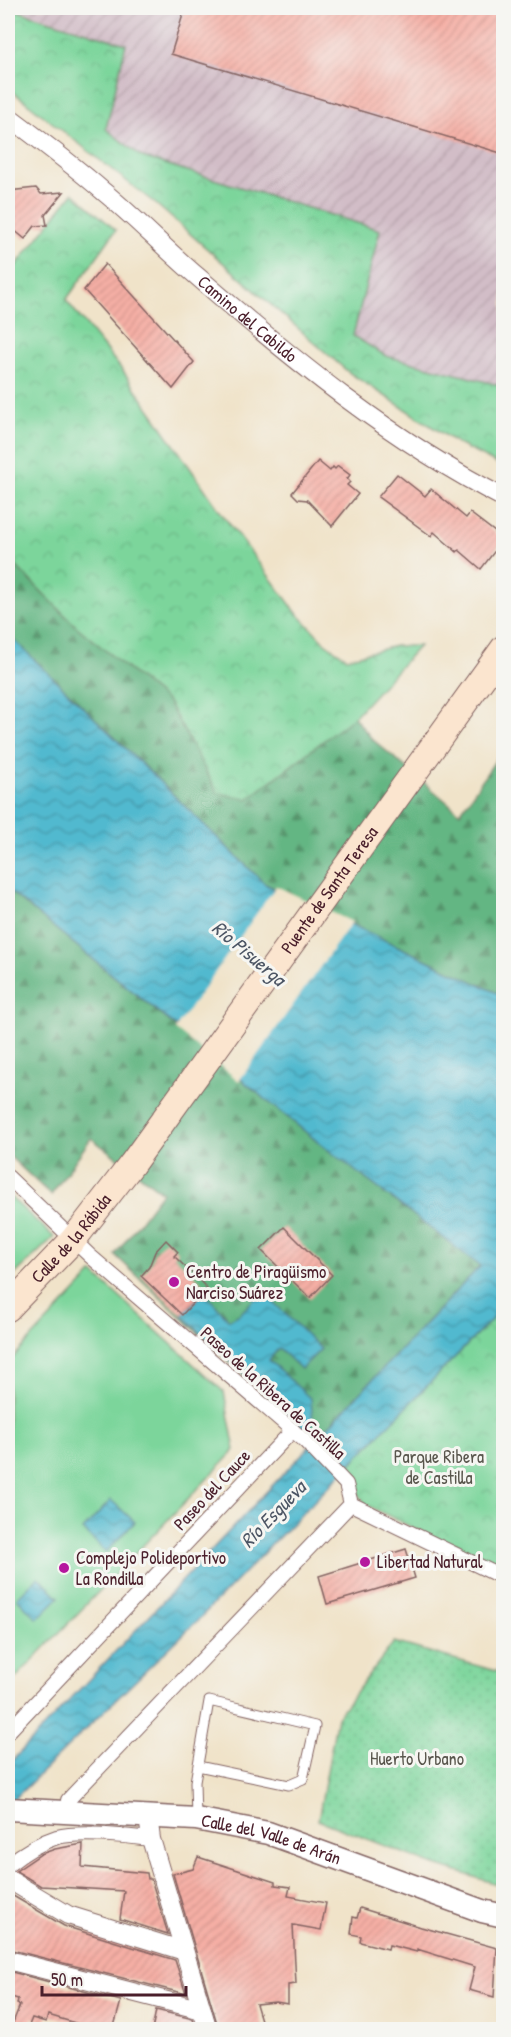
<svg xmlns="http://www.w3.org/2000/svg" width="511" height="2037" font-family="'Patrick Hand',sans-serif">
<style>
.industrial{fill:url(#industrial-furrows)}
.forest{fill:url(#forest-firs);stroke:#576a57;stroke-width:1.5}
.park{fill:url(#park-crowns);stroke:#627a63;stroke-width:1.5}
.garden{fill:url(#garden-dots);stroke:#627a63;stroke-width:1.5}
.pitch{fill:#7bd59b;stroke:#627a63;stroke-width:1.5}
.water{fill:url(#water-waves);stroke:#4e6c7d;stroke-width:1.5}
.pier{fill:#f0e3c9}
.building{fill:url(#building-hatch)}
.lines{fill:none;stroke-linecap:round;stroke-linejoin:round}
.service-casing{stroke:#846462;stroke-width:11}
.pedestrian-casing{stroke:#846462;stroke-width:16}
.minor-casing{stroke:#846462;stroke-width:20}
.tertiary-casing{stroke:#846462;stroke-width:25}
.secondary-casing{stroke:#846462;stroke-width:28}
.service{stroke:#fff;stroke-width:9}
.pedestrian{stroke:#fff;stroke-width:14}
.minor{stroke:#fff;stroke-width:18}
.tertiary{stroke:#fff;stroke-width:22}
.secondary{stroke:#fbe5cf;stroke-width:26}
.poi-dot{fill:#b5179e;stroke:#f6f6f2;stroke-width:2}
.labels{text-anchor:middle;stroke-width:6;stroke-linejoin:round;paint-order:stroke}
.street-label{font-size:18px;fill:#4a1f2b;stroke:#f6f6f2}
.poi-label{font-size:18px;fill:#4a1f2b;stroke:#f6f6f2;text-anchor:start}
.park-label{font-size:18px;fill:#59564d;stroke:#f6f6f2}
.water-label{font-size:20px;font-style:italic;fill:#4c5564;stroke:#f6f6f2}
</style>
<defs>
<pattern id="industrial-furrows" width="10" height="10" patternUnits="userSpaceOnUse" patternTransform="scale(1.5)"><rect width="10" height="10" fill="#d2bdc7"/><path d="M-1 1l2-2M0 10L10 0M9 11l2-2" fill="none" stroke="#b6a2ab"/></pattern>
<pattern id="forest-firs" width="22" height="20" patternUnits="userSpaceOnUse" patternTransform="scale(1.5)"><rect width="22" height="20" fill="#64b683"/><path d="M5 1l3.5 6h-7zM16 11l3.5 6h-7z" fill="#54936b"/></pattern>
<pattern id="park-crowns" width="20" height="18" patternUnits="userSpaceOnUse" patternTransform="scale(1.5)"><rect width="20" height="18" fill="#7bd59b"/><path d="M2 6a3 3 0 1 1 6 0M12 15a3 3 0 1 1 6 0" fill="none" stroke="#6cb686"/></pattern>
<pattern id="garden-dots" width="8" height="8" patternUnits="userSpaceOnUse" patternTransform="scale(1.5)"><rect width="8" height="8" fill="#7bd59b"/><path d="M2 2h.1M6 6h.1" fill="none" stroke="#6cb686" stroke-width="1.8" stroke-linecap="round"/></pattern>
<pattern id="water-waves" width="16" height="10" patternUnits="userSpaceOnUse" patternTransform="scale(1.5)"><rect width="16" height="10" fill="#51b9cf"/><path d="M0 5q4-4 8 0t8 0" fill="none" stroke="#4596a8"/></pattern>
<pattern id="building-hatch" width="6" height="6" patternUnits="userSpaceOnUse" patternTransform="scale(1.5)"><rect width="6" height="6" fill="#f5afa5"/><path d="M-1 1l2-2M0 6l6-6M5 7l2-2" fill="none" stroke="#d4968e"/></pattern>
</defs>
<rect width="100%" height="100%" fill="#f6f6f2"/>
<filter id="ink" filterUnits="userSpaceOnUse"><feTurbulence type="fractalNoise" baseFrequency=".0167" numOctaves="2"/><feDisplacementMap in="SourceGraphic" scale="12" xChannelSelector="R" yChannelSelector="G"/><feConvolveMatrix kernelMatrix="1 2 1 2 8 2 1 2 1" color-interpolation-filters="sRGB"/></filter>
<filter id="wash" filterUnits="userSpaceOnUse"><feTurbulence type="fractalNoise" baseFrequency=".008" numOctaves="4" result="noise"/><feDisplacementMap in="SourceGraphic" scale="24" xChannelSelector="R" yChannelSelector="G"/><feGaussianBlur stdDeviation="1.35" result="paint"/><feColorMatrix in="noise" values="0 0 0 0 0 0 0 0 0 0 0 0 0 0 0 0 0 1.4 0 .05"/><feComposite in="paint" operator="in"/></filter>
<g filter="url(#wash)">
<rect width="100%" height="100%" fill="#f0e3c9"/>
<path class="industrial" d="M 12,8 L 503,8 L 503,386 L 386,356 L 352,336 L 380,230 L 142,157 L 106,129 L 126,44 Z"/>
<path class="forest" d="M 8,558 L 77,627 L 168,702 L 218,793 L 248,799 L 354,717 L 372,739 L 460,813 L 503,749 L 503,996 L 265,884 L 8,634 Z
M 8,890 L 323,1146 L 480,1266 L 314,1442 L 115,1255 L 162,1192 L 91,1138 L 51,1195 L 8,1155 Z"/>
<path class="park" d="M 8,8 L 126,44 L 106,129 L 142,157 L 380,230 L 353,336 L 386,356 L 503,386 L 503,467 L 460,445 L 348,372 L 157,205 L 8,88 Z
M 73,193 L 116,230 L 66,300 L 123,371 L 222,514 L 296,612 L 326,644 L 347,658 L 395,646 L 419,646 L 354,717 L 248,799 L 218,793 L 168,702 L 77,627 L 8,558 L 8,272 L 13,269 Z
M 503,1308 L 503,1572 L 366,1505 L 343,1472 Z"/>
<path class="garden" d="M 394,1642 L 503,1673 L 503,1886 L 429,1863 L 318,1820 L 337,1717 Z"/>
<path class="pitch" d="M 8,1195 L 54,1237 L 8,1281 Z
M 93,1273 L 224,1392 L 235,1450 L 8,1686 L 8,1363 Z"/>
<path class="water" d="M 8,634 L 265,884 L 504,996 L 503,1308 L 199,1619 L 8,1805 L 8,1765 L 480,1266 L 323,1146 L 8,890 Z
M 262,1291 L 321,1349 L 301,1369 L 279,1348 L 269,1360 L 311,1399 L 313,1424 L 306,1431 L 182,1315 L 204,1292 L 229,1320 L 240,1314 Z
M 111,1500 L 135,1522 L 106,1552 L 83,1530 Z
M 38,1577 L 59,1597 L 37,1619 L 17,1598 Z"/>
<path class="pier" d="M 276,886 L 352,922 L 239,1081 L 175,1029 Z"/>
<g id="blocks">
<path class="building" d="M 185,8 L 504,8 L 504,154 L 171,54 Z
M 36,188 L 41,194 L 64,192 L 45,215 L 47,225 L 35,226 L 25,239 L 8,225 L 8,191 Z
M 105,264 L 194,362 L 173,389 L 84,290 Z
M 318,461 L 330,471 L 333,467 L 335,469 L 338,466 L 350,475 L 347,479 L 350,482 L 347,485 L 358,494 L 332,526 L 307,500 L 298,499 L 292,493 Z
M 397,474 L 425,496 L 431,489 L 466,518 L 470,513 L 504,539 L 481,569 L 459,550 L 457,552 L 434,532 L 431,536 L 378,497 Z
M 284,1227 L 332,1275 L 310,1298 L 261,1250 Z
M 166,1240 L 178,1252 L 174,1256 L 207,1288 L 182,1315 L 141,1276 L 149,1267 L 155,1252 Z
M 406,1549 L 415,1578 L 327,1604 L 319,1576 Z
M 83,1844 L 82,1867 L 147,1873 L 148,1879 L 151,1879 L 168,1934 L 120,1919 L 124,1891 L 41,1886 L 16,1871 L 41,1854 L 55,1849 Z
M 198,1857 L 275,1882 L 275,1885 L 290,1887 L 288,1896 L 326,1903 L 321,1930 L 293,1925 L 296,1984 L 288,1985 L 288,2004 L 276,2002 L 256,2004 L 264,2030 L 219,2030 L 173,1874 L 193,1869 Z
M 8,1893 L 64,1926 L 175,1960 L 186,1994 L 8,1949 Z
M 360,1908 L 421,1927 L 497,1948 L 494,1997 L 469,1990 L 475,1967 L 417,1949 L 417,1952 L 389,1945 L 388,1949 L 360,1942 L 361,1936 L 351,1934 L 353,1917 L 357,1918 Z
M 8,1971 L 121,2001 L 113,2030 L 81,2030 L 82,2025 L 48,2015 L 46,2022 L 32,2018 L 27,2030 L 10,2030 L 20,2005 L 17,2004 L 18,1999 L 8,1996 Z
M 156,2010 L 193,2019 L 196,2030 L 152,2030 Z"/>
</g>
</g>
<g filter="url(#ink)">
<use href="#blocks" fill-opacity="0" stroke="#846462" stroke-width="1.5"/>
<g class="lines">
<defs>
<path id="service" d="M 196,1819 L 195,1782 L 209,1701 L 315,1726 L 303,1779 L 289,1785 L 198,1766"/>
<path id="pedestrian" d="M 8,1177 L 89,1255 L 305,1441 L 346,1484 L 351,1504 L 504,1578
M 8,1732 L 293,1430
M 68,1800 L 351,1504
M 8,1865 C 23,1853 38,1843 57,1837 C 78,1831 128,1836 151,1839"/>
<g id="minor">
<path id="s1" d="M 8,116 C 40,140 73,165 104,192 C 137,219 166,250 198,277 C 293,360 391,440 504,498"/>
<path d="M 148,1816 L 151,1839 L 208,2030"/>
<path d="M 8,1879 L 68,1915 L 184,1951"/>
<path d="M 8,1960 L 202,2010"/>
</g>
<g id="tertiary">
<path id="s2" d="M 8,1809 L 196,1819 L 268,1833 L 482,1911 L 504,1916"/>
</g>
<g id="secondary">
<path id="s3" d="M 8,1308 L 73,1240 L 132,1164 L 504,648"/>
</g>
</defs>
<use href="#service" class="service-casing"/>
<use href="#pedestrian" class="pedestrian-casing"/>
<use href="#minor" class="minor-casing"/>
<use href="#tertiary" class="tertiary-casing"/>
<use href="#secondary" class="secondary-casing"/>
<use href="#service" class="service"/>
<use href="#pedestrian" class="pedestrian"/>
<use href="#minor" class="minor"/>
<use href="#tertiary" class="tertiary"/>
<use href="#secondary" class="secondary"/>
</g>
</g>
<g class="poi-dot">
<circle cx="174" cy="1282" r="6"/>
<circle cx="365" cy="1562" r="6"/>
<circle cx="64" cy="1568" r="6"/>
</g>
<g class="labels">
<g class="street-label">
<text dy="6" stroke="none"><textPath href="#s1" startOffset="314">Camino del Cabildo</textPath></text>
<text dy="6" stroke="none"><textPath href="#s3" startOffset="528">Puente de Santa Teresa</textPath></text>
<text dy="6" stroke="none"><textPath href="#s3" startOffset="94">Calle de la Rábida</textPath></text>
<text transform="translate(273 1393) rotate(42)" y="6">Paseo de la Ribera de Castilla</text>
<text transform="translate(212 1490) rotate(-47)" y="6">Paseo del Cauce</text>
<text dy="6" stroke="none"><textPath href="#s2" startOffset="266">Calle del Valle de Arán</textPath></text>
</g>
<g class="poi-label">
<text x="186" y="1278">Centro de Piragüismo<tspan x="186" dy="21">Narciso Suárez</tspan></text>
<text x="76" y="1564">Complejo Polideportivo<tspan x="76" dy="21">La Rondilla</tspan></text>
<text x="377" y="1568">Libertad Natural</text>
</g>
<g class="park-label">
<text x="439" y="1463">Parque Ribera<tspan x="439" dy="21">de Castilla</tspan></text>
<text x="417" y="1765">Huerto Urbano</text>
</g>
<g class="water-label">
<text transform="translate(249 953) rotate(40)" y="7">Río Pisuerga</text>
<text transform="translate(273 1514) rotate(-46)" y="7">Río Esgueva</text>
</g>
</g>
<rect width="511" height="2037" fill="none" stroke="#f6f6f2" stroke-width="30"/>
<path d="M42 1986v9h144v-9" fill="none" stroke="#4a1f2b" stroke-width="3"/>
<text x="51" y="1986" font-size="18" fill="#4a1f2b" stroke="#f6f6f2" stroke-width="4.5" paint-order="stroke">50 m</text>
</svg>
